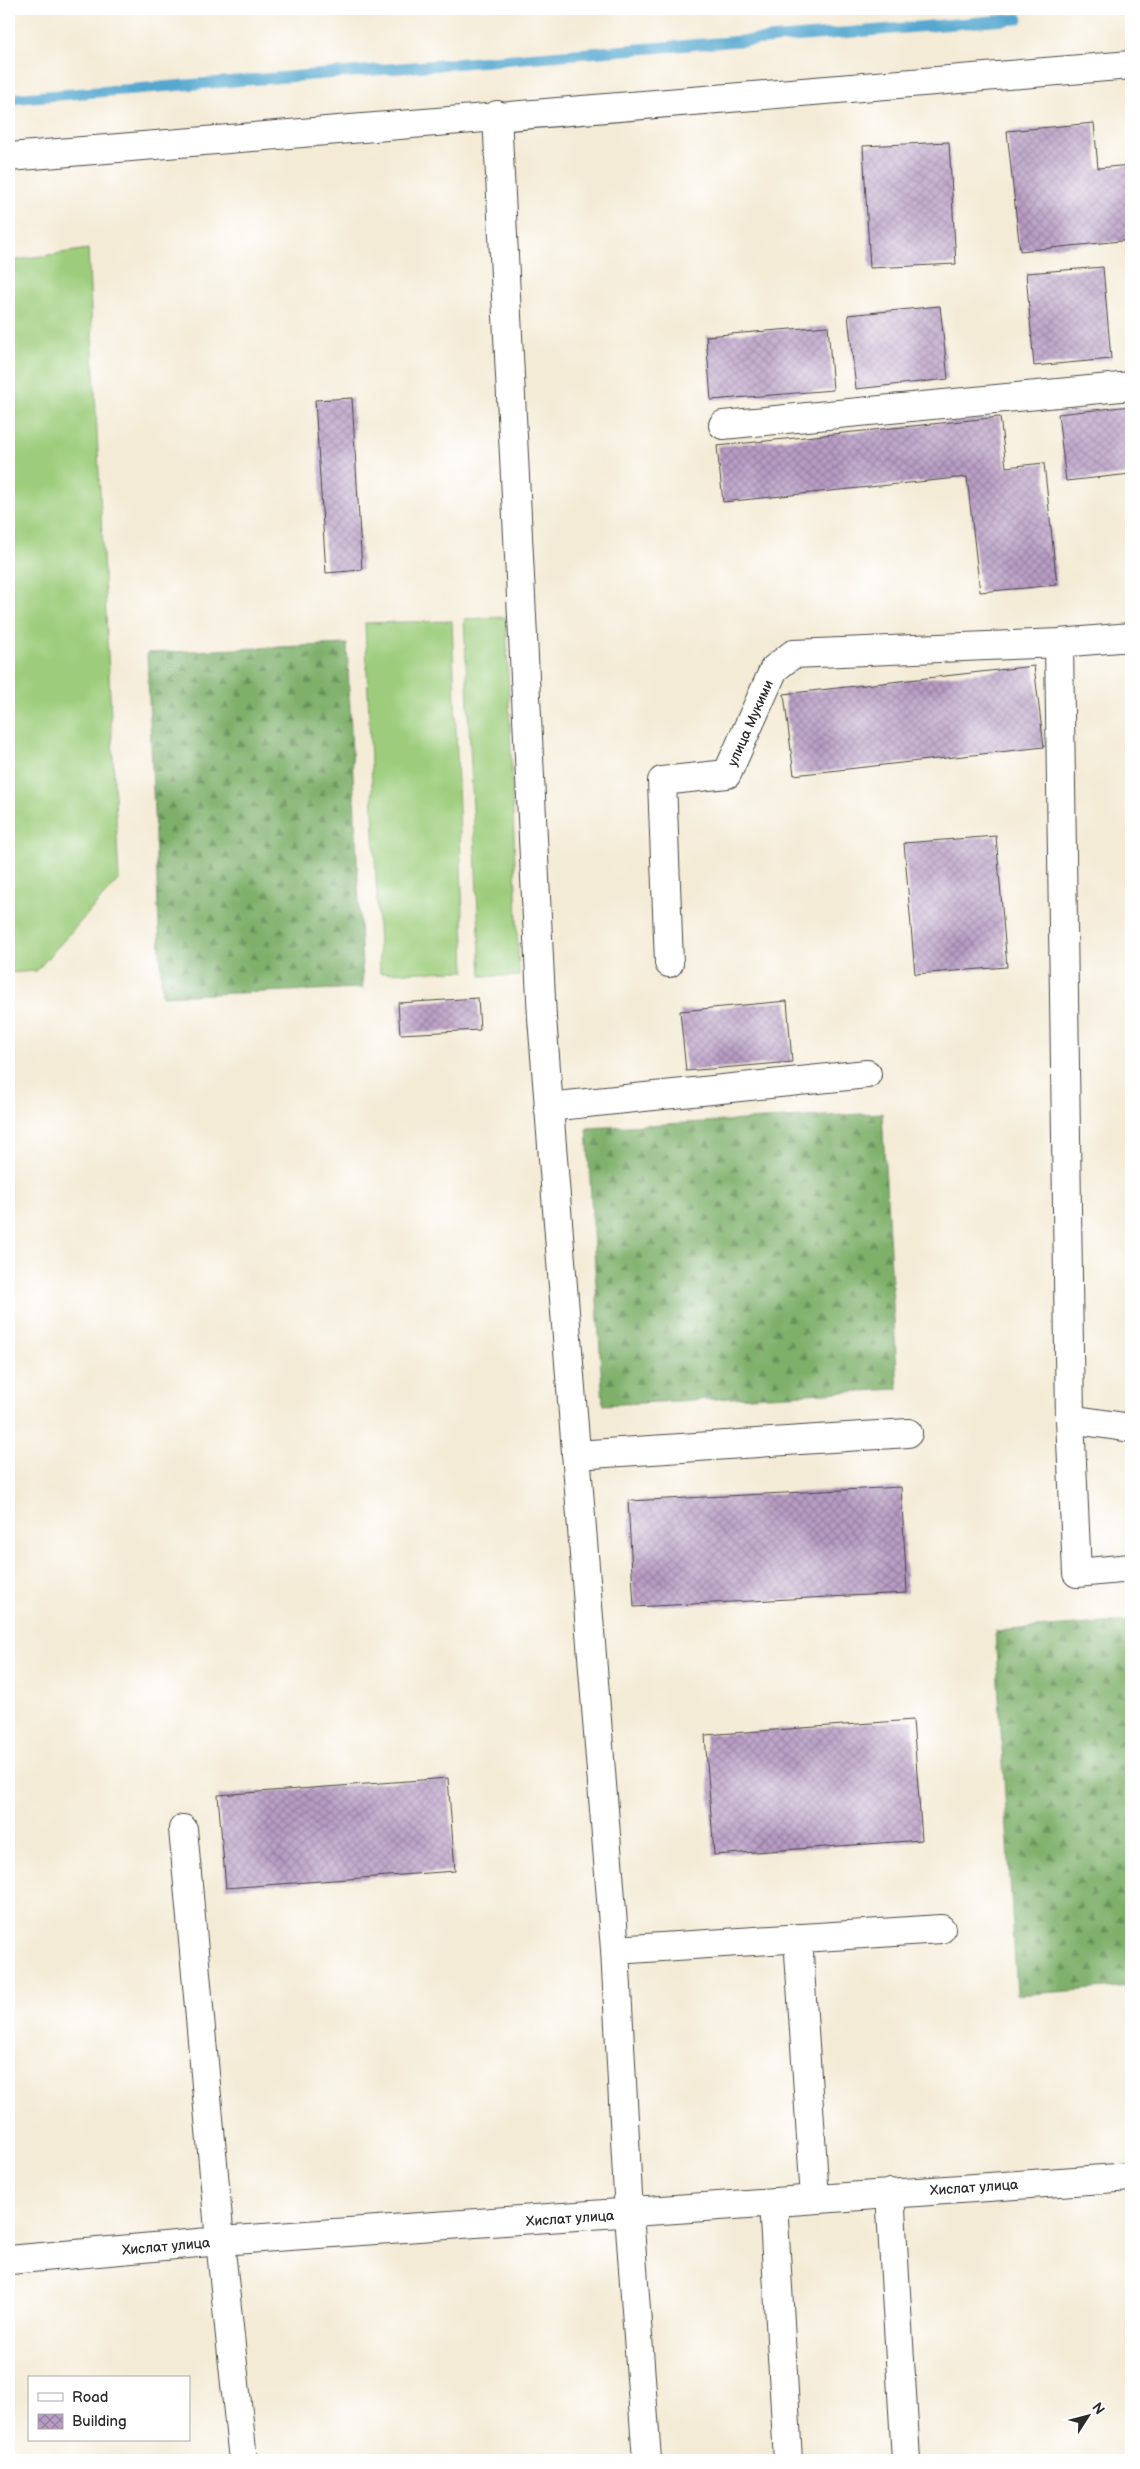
<svg xmlns="http://www.w3.org/2000/svg" width="1140" height="2469" font-family="'Balsamiq Sans',sans-serif">
<style>
.grass{fill:#9dcd7b;stroke:#647c53}
.forest{fill:url(#forest-firs);stroke:#546e4b}
.lines{fill:none;stroke-linecap:round;stroke-linejoin:round}
.stream{stroke:#54a7cf;stroke-width:11}
.building{fill:url(#building-cross-hatch)}
.minor-casing{stroke:#494845;stroke-width:30}
.minor{stroke:#fff;stroke-width:28}
.labels{text-anchor:middle;stroke-width:4;stroke-linejoin:round;paint-order:stroke}
.street-label{font-size:14px;fill:#2b2b2b;stroke:#fff}
</style>
<defs>
<pattern id="forest-firs" width="22" height="20" patternUnits="userSpaceOnUse" patternTransform="scale(1.25)"><rect width="22" height="20" fill="#7eb06b"/><path d="M5 1l3.5 6h-7zM16 11l3.5 6h-7z" fill="#678f58"/></pattern>
<pattern id="building-cross-hatch" width="8" height="8" patternUnits="userSpaceOnUse" patternTransform="scale(1.25)"><rect width="8" height="8" fill="#b79cc4"/><path d="M0 0l8 8M0 8l8-8" fill="none" stroke="#957f9f"/></pattern>
</defs>
<rect width="100%" height="100%" fill="#fff"/>
<filter id="ink" filterUnits="userSpaceOnUse"><feTurbulence type="fractalNoise" baseFrequency=".02" numOctaves="2"/><feDisplacementMap in="SourceGraphic" scale="10" xChannelSelector="R" yChannelSelector="G"/><feConvolveMatrix kernelMatrix="1 2 1 2 8 2 1 2 1" color-interpolation-filters="sRGB"/></filter>
<filter id="wash" filterUnits="userSpaceOnUse"><feTurbulence type="fractalNoise" baseFrequency=".0096" numOctaves="4" result="noise"/><feDisplacementMap in="SourceGraphic" scale="20" xChannelSelector="R" yChannelSelector="G"/><feGaussianBlur stdDeviation="1.12" result="paint"/><feColorMatrix in="noise" values="0 0 0 0 0 0 0 0 0 0 0 0 0 0 0 0 0 1.4 0 .05"/><feComposite in="paint" operator="in"/></filter>
<g filter="url(#wash)">
<rect width="100%" height="100%" fill="#f4ebd6"/>
<path class="grass" d="M 88,249 L 119,879 L 36,971 L 9,973 L 9,261 Z
M 506,617 L 519,976 L 481,976 L 464,619 Z
M 452,621 L 465,971 L 380,973 L 365,623 Z"/>
<path class="forest" d="M 347,644 L 363,988 L 162,996 L 147,653 Z
M 882,1113 L 898,1389 L 603,1405 L 587,1128 Z
M 1131,1621 L 1131,1986 L 1017,1995 L 995,1631 Z"/>
<g class="lines">
<path class="stream" d="M 9,99 L 1018,19"/>
</g>
<g id="blocks">
<path class="building" d="M 1094,123 L 1098,168 L 1131,165 L 1131,240 L 1020,251 L 1007,131 Z
M 949,142 L 956,264 L 870,268 L 863,146 Z
M 1103,267 L 1111,359 L 1034,366 L 1026,273 Z
M 940,306 L 948,379 L 856,389 L 848,315 Z
M 828,326 L 833,390 L 711,400 L 706,336 Z
M 352,398 L 362,570 L 326,573 L 315,400 Z
M 1131,406 L 1131,474 L 1066,481 L 1058,414 Z
M 1000,417 L 1006,467 L 1044,463 L 1057,585 L 980,592 L 967,477 L 723,502 L 717,446 Z
M 1034,666 L 1044,747 L 794,775 L 784,694 Z
M 996,836 L 1007,967 L 915,974 L 904,843 Z
M 478,998 L 480,1030 L 400,1034 L 398,1003 Z
M 787,1001 L 792,1062 L 686,1071 L 680,1011 Z
M 901,1487 L 907,1593 L 634,1607 L 628,1501 Z
M 913,1720 L 922,1840 L 714,1855 L 705,1735 Z
M 448,1778 L 455,1871 L 226,1888 L 218,1795 Z"/>
</g>
</g>
<g filter="url(#ink)">
<use href="#blocks" fill-opacity="0" stroke="#494845" stroke-width="1"/>
<g class="lines">
<defs>
<path id="minor" d="M 497,115 L 542,1018 L 615,1950 L 629,2214 L 647,2460
M 9,157 L 1131,65
M 723,425 L 1131,386
M 1059,643 L 1070,1419 L 1077,1573 L 1131,1568
M 669,963 L 662,781 L 727,774 L 774,669 L 793,654 L 1059,643 L 1131,637
M 548,1107 L 867,1074
M 1070,1419 L 1131,1428
M 576,1455 L 908,1433
M 183,1829 L 220,2241 L 243,2460
M 798,1938 L 815,2199
M 615,1950 L 941,1929
M 890,2193 L 906,2460
M 773,2202 L 788,2460
M 9,2260 L 220,2241 L 1131,2177"/>
</defs>
<use href="#minor" class="minor-casing"/>
<use href="#minor" class="minor"/>
</g>
</g>
<g class="labels">
<g class="street-label">
<text transform="translate(750 723) rotate(-66)" y="5">улица Мукими</text>
<text transform="translate(974 2187) rotate(-4)" y="5">Хислат улица</text>
<text transform="translate(570 2218) rotate(-4)" y="5">Хислат улица</text>
<text transform="translate(166 2246) rotate(-5)" y="5">Хислат улица</text>
</g>
</g>
<rect width="1140" height="2469" fill="none" stroke="#fff" stroke-width="30"/>
<rect x="28" y="2376" width="162" height="65" fill="#ffffff" stroke="#aaaaaa"/>
<rect x="38" y="2393" width="25" height="8" fill="#ffffff" stroke="#aaaaaa"/>
<text x="72" y="2402" font-size="15" fill="#2b2b2b">Road</text>
<rect x="38" y="2414" width="25" height="15" fill="url(#building-cross-hatch)" stroke="#aaaaaa"/>
<text x="72" y="2426" font-size="15" fill="#2b2b2b">Building</text>
<g transform="translate(1088 2416) rotate(54)" stroke="#ffffff" stroke-width="4" paint-order="stroke">
<path d="M0-4L9 19L0 12L-9 19Z" fill="#2b2b2b"/>
<text y="-8" font-size="14" font-weight="bold" text-anchor="middle" fill="#2b2b2b">N</text>
</g>
</svg>
